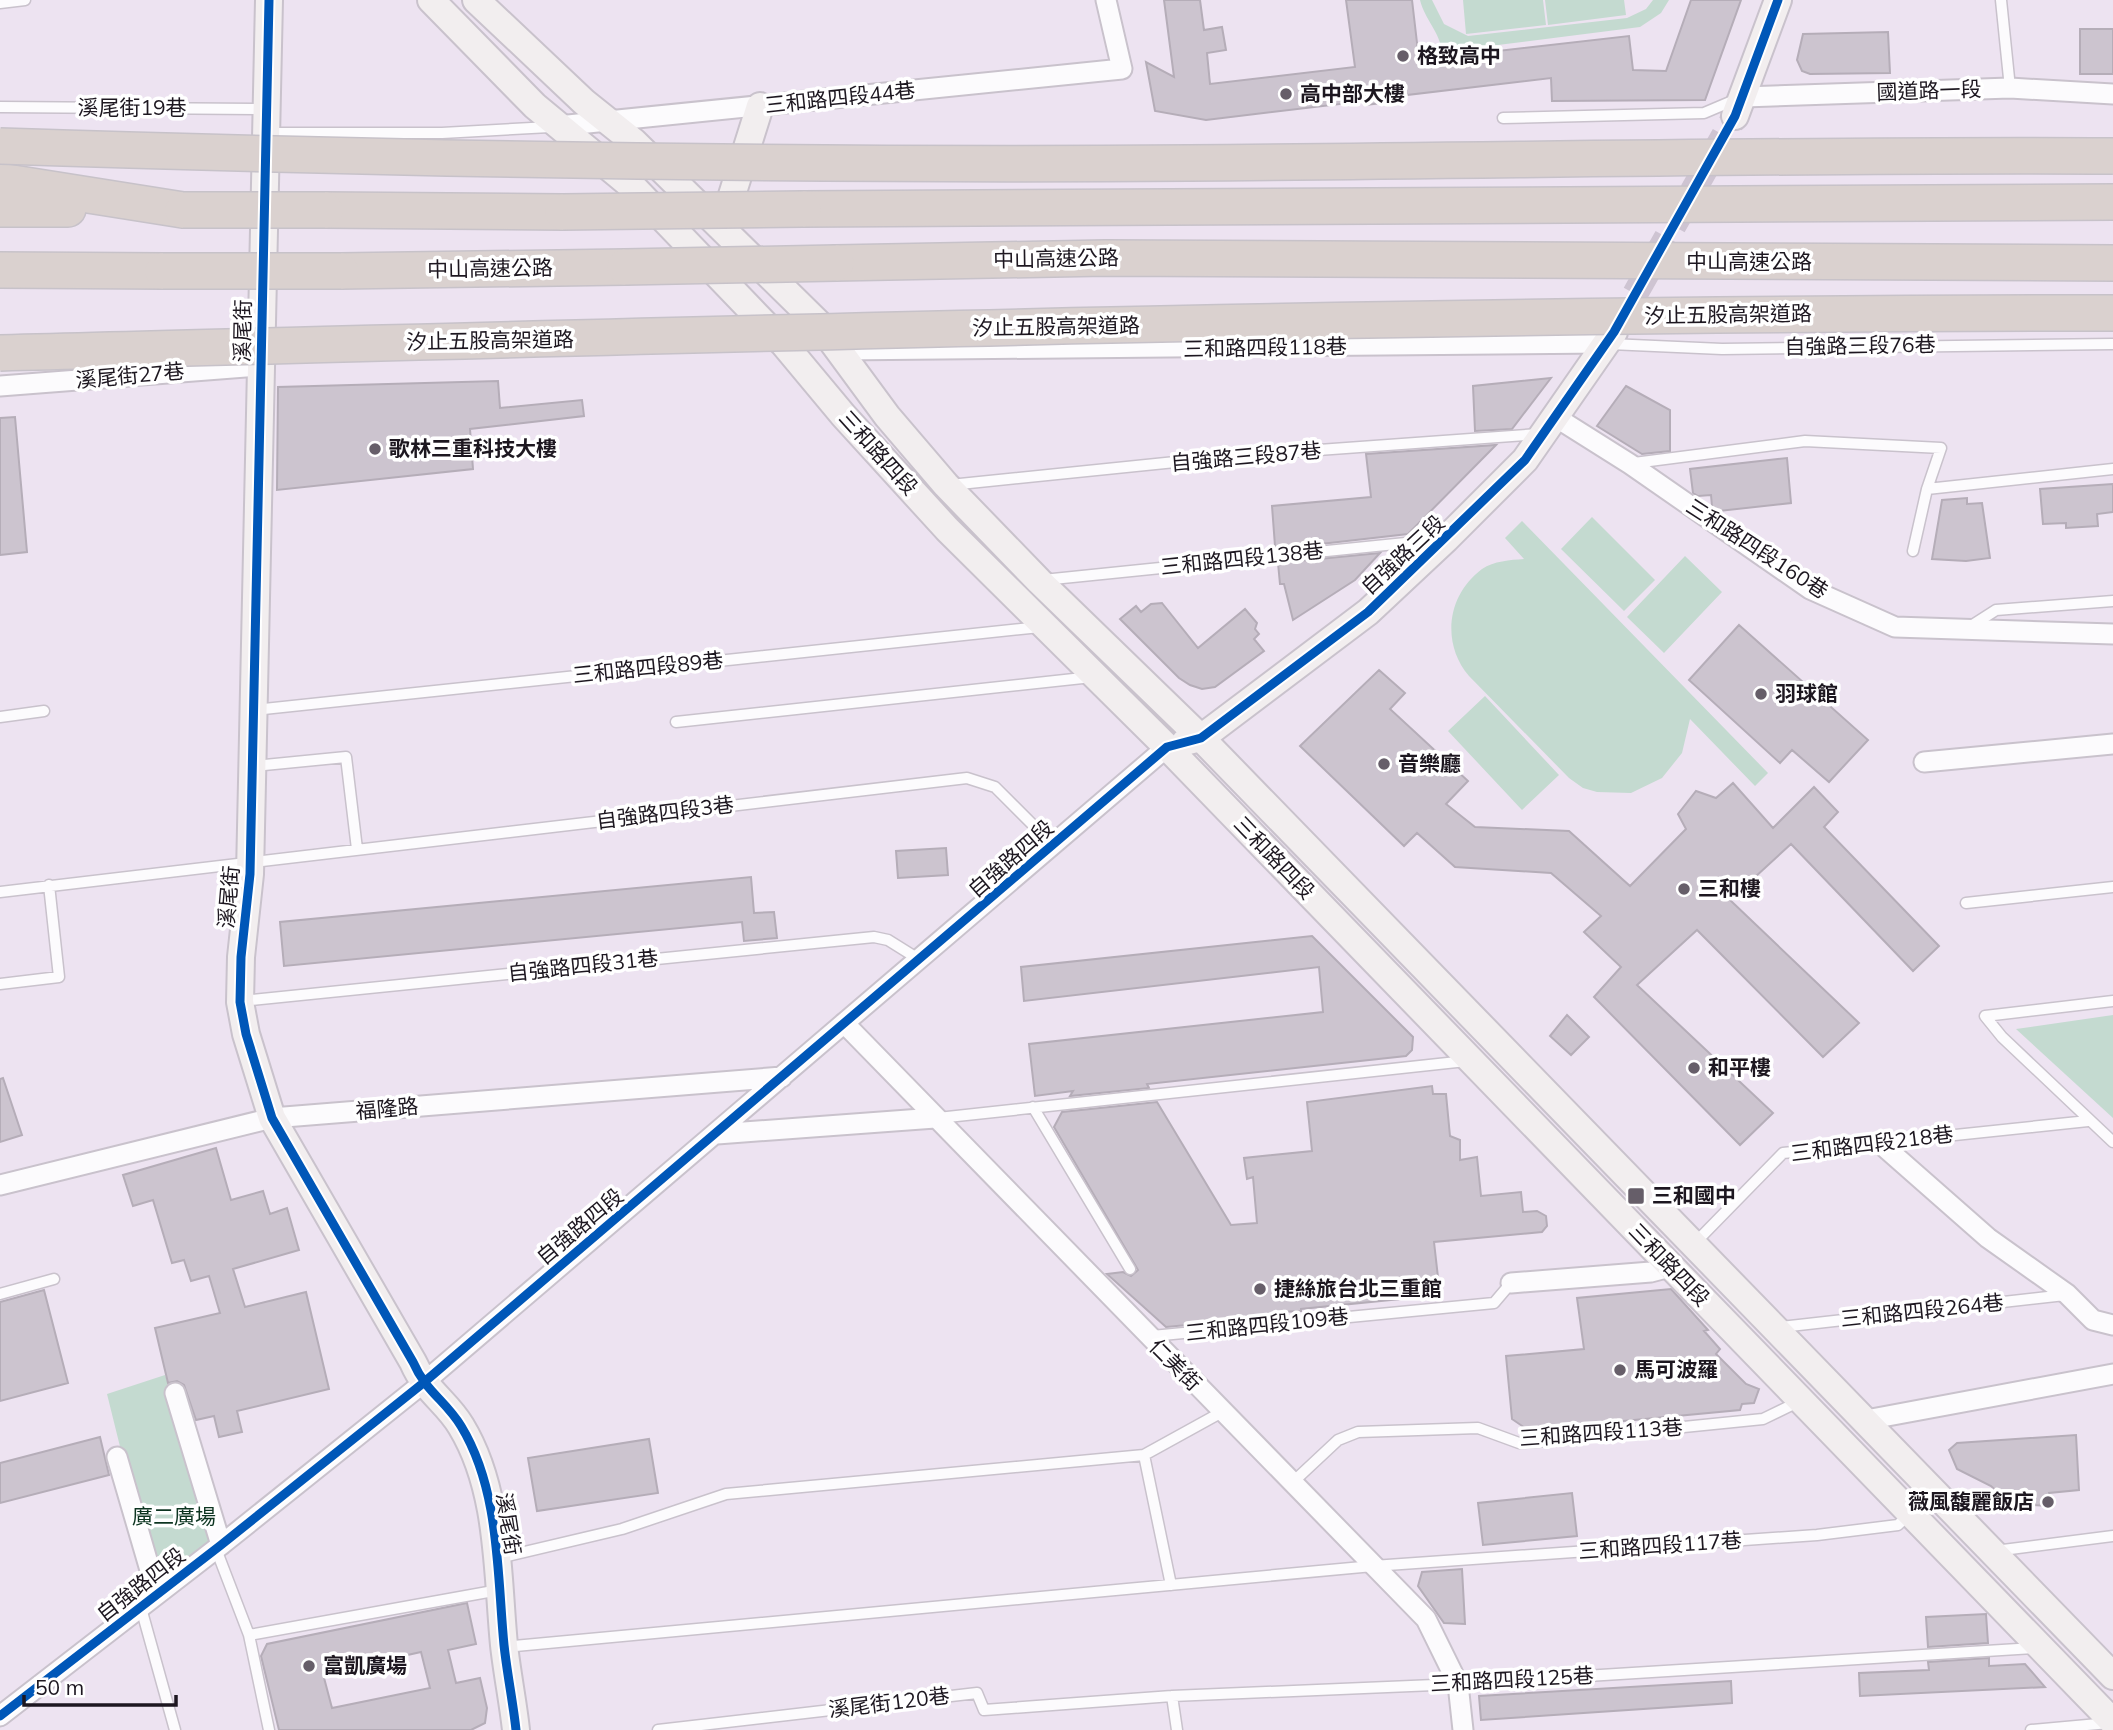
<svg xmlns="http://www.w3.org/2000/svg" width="2113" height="1730" font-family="Mulish,'Noto Sans TC',sans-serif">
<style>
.green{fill:#c4dad0}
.building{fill:#ccc4cf;stroke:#b5adb8;stroke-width:2;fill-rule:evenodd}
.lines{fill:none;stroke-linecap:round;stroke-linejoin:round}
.secondary-tunnel{stroke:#cec4d2;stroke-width:26;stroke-dasharray:26 13;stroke-linecap:butt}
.lane-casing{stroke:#c9c2cc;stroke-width:13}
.street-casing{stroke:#c9c2cc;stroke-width:23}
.secondary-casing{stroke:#c9c2cc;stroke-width:30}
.highway-casing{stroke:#c7c2c9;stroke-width:38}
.lane{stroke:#fcfbfd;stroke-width:10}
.street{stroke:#fcfbfd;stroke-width:19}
.secondary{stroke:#f2eeef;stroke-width:26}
.highway{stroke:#dad1cf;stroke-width:35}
.highway-bridge-casing{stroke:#c7c2c9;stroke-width:38;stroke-linecap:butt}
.highway-bridge{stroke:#dad1cf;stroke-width:35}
.cycleway-casing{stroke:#fff;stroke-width:13}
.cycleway{stroke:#0057b8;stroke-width:9}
.poi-dot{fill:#665e69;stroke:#fff;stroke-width:2.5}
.labels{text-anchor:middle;stroke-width:7;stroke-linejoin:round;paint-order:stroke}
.poi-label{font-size:21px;font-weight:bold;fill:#1d1720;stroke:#fff;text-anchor:start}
.street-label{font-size:21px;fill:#1d1720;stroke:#fff}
.park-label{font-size:21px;fill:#0d3521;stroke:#fff}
</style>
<rect width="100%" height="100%" fill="#ede3f1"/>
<path class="green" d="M 1420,0 L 1432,0 L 1444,24 L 1468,36 L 1627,18 L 1646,9 L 1653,0 L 1669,0 L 1661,13 L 1640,27 L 1442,52 C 1440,32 1425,20 1420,0 Z
M 1463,0 L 1543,0 L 1546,25 L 1466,34 Z
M 1545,0 L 1624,0 L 1626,15 L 1548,25 Z
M 1592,517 L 1655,580 L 1624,611 L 1561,549 Z
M 1522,521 L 1768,773 L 1755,786 L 1690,719 L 1682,753 L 1662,778 L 1631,793 L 1597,792 L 1583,788 L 1569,778 L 1469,676 C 1441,643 1447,595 1482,569 C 1494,561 1510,560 1524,559 L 1505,538 Z
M 1685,556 L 1722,592 L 1664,653 L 1627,617 Z
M 1485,696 L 1559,775 L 1522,810 L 1448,731 Z
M 2113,1015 L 2113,1118 L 2016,1029 Z
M 165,1375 L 219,1536 L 154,1584 L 107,1394 Z"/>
<path class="building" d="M 1164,0 L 1200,0 L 1204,30 L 1222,27 L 1226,50 L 1207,53 L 1210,84 L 1355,67 L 1346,0 L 1412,0 L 1419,60 L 1629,36 L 1633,70 L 1666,71 L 1691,0 L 1741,0 L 1705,100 L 1552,101 L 1551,78 L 1399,96 L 1399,101 L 1366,105 L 1365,101 L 1206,120 L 1155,111 L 1146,62 L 1174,77 Z
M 2080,29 L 2113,29 L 2113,74 L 2080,74 Z
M 1888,32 L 1890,73 L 1810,74 L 1802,71 L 1797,60 L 1803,34 Z
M 1551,378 L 1512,429 L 1475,431 L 1473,386 Z
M 498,381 L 500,408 L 582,400 L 584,416 L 470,429 L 473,469 L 277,490 L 278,387 Z
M 1626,386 L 1670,410 L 1670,451 L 1642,454 L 1597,426 Z
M 15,417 L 27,552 L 0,555 L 0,418 Z
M 1496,445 L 1408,534 L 1277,549 L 1275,546 L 1272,506 L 1371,497 L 1366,454 Z
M 1787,458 L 1791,503 L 1719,511 L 1712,506 L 1711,495 L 1698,496 L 1693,493 L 1690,469 Z
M 2113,484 L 2113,512 L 2097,514 L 2098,526 L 2066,528 L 2066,523 L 2043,524 L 2040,489 Z
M 1967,498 L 1967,504 L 1982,503 L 1990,558 L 1966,561 L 1932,559 L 1942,500 Z
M 1380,553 L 1355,580 L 1293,620 L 1284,584 L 1280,584 L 1278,563 Z
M 1162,603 L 1198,648 L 1245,609 L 1257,623 L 1255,629 L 1259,634 L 1254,639 L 1264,651 L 1215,687 L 1202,689 L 1190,685 L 1179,678 L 1120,619 L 1136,606 L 1141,612 L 1151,604 Z
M 1739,625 L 1868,740 L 1829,782 L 1792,750 L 1780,763 L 1689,680 Z
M 1379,670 L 1405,693 L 1390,709 L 1468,781 L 1446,804 L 1475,827 L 1569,831 L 1630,886 L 1686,829 L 1678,814 L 1696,791 L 1716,798 L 1733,783 L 1773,828 L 1814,787 L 1838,812 L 1824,827 L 1939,946 L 1913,971 L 1791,844 L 1730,900 L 1859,1023 L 1823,1057 L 1697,930 L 1637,985 L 1773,1113 L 1740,1145 L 1594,997 L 1621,967 L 1584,932 L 1601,916 L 1551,873 L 1455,867 L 1417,833 L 1404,846 L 1300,746 Z
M 946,848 L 948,875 L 898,878 L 896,851 Z
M 751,877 L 754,913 L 774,912 L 777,938 L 744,941 L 742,922 L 284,966 L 280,922 Z
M 1312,936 L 1413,1037 L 1412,1050 L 1406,1056 L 1147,1084 L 1149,1088 L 1070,1096 L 1073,1091 L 1035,1096 L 1029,1044 L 1323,1012 L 1319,967 L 1024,1001 L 1021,967 Z
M 1567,1015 L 1589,1037 L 1571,1055 L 1550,1036 Z
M 3,1078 L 22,1135 L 0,1142 L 0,1079 Z
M 1432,1086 L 1433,1094 L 1446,1094 L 1450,1136 L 1460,1140 L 1460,1160 L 1477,1157 L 1481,1196 L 1521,1192 L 1523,1212 L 1537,1211 L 1546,1216 L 1547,1226 L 1542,1232 L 1434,1242 L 1440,1295 L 1301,1309 L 1301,1311 L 1282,1312 L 1283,1316 L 1166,1327 L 1107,1274 L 1123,1272 L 1131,1276 L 1138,1270 L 1054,1127 L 1062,1112 L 1157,1102 L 1231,1225 L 1257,1223 L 1253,1177 L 1247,1179 L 1244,1158 L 1312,1151 L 1307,1102 Z
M 216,1148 L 231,1200 L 263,1191 L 270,1214 L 287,1208 L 299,1250 L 233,1269 L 245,1307 L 306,1292 L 329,1389 L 237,1411 L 242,1432 L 219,1437 L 214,1416 L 196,1420 L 184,1385 L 177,1381 L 168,1383 L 155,1328 L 220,1313 L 209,1276 L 191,1281 L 184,1260 L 172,1263 L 153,1200 L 133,1206 L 123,1175 Z
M 1671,1289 L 1708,1330 L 1704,1331 L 1720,1349 L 1716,1354 L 1746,1384 L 1759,1389 L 1754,1403 L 1742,1404 L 1740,1410 L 1528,1430 L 1512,1419 L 1506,1356 L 1584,1349 L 1577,1298 Z
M 44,1290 L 68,1383 L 0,1401 L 0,1302 Z
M 2076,1435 L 2079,1490 L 2049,1493 L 2050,1506 L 2011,1504 L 1991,1486 L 1957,1469 L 1949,1450 L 1957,1443 Z
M 100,1437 L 109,1475 L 0,1503 L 0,1463 Z
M 649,1439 L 658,1493 L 537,1511 L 528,1458 Z
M 1572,1493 L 1577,1536 L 1483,1545 L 1478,1503 Z
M 1462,1569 L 1465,1624 L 1444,1623 L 1418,1586 L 1422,1572 Z
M 467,1603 L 476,1644 L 448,1650 L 456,1683 L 480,1678 L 487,1708 L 485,1723 L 471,1730 L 279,1730 L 261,1656 L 267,1644 ZM 421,1652 L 430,1688 L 332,1708 L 323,1674 Z
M 1986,1614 L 1988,1643 L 1928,1647 L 1926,1617 Z
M 1989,1658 L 1989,1666 L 2025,1664 L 2045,1687 L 1860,1696 L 1859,1673 L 1929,1670 L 1928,1662 Z
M 1731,1681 L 1732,1703 L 1481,1720 L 1479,1696 Z"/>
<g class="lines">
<path class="secondary-tunnel" d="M 1616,328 L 1735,116"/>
<defs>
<path id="lane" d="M 2001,0 L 2010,88
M 0,3 L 25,0
M 0,107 L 264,109
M 1503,118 L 1704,113 L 1737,99
M 268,133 L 442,133 L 550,127
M 1610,344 L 1722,349 L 2113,344
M 1634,463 L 1805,441 L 1941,448 L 1927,489 L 1913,551
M 950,485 L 1234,456 L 1539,434
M 1927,489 L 2113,469
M 1043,580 L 1435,540
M 1971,626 L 1996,610 L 2113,601
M 254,710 L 1040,627
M 0,717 L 44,711
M 676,722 L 1092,677
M 254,766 L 346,757 L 357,849
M 0,892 L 967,778 L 995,787 L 1054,846
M 1966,903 L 2113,887
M 0,984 L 59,977 L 49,885
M 241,1001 L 874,937 L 888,940 L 920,960
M 2113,1001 L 1985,1016 L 2002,1037 L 2113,1142
M 1033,1107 L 1130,1269
M 938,1118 L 1466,1061
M 1694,1244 L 1783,1153 L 2088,1121
M 0,1294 L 54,1279
M 1781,1327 L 2065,1295
M 1152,1336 L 1494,1303 L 1511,1283
M 1144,1455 L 1171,1585
M 1292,1483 L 1338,1440 L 1358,1432 L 1478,1428 L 1519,1443 L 1535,1442 L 1763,1419 L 1800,1401
M 216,1549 L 249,1635 L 269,1730
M 1995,1551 L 2113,1536
M 499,1558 L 622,1529 L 726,1494 L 1144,1455 L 1222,1412
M 141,1608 L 175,1730
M 249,1635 L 499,1590
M 504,1647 L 1373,1566 L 1817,1535 L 1898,1525 L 1932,1491
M 1172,1696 L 1177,1730
M 658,1730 L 977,1693 L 984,1710 L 1172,1696 L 1458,1684 L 2034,1648
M 2031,1730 L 2109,1723"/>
<path id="street" d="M 1744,97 L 2010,88 L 2113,94
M 558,126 L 1122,69 L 1106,0
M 839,350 L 1606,343
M 0,386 L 259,366
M 1557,418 L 1630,464 L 1810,589 L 1895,627 L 2113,634
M 1924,762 L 2113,744
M 844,1023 L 1426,1619 L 1458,1684 L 1463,1730
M 717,1134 L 935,1118
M 1880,1143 L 1988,1238 L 2067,1294 L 2093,1320 L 2113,1325
M 0,1185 L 272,1118 L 782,1077
M 1511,1283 L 1651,1272 L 1670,1267
M 175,1393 L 221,1545
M 1866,1420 L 2113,1374
M 117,1457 L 157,1594
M 0,1716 L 221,1545 L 422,1384 L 1167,747"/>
<path id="secondary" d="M 269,0 L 250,874 L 241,957 L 240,1002 L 246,1034 L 272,1118 L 413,1362 C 426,1392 446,1401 461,1426 C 500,1490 497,1573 504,1645 C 507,1673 513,1702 516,1730
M 431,0 L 535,106 L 634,188 L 783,343 L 843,415 L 947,529 L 1167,747 L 2113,1722
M 476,0 L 584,102 L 634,142 L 820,325 L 887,416 L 946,485 L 1039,581 L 1201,738 L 2113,1676
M 1735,116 L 1778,0
M 722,227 L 760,106
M 1185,742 L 1201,738 L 1368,612 L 1446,539 L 1525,460 L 1614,332"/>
<path id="highway" d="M 0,181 L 183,210
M 0,209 L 68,209
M 803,209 L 2113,202
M 325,210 L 563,212
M 836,263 L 1105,258 L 2113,263
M 0,270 L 163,271
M 341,271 L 625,267"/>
</defs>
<use href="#lane" class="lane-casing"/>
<use href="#street" class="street-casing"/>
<use href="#secondary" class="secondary-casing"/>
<use href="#highway" class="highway-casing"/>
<use href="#lane" class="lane"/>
<use href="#street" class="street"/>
<use href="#secondary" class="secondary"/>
<use href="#highway" class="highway"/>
<defs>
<path id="highway-bridge" d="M 0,146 C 396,159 793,166 1189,163 C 1497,161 1805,154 2113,156
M 183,210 L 325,210
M 563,212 L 803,209
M 625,267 L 836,263
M 163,271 L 341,271
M 0,353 C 704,335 1409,313 2113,313"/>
</defs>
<use href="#highway-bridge" class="highway-bridge-casing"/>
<use href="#highway-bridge" class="highway-bridge"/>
<defs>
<path id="cycleway" d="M 269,0 L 250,874 L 241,957 L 240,1002 L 246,1034 L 272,1118 L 413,1362 C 426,1392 446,1401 461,1426 C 500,1490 497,1573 504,1645 C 507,1673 513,1702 516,1730
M 0,1716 L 221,1545 L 422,1384 L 1167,747 L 1201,738 L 1368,612 L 1525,460 L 1614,332 L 1735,116 L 1778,0"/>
</defs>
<use href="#cycleway" class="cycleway-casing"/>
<use href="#cycleway" class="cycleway"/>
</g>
<g class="poi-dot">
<circle cx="1403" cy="56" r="7"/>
<circle cx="1286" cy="94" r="7"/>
<circle cx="375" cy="449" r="7"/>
<circle cx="1761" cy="694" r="7"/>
<circle cx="1384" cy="764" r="7"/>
<circle cx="1684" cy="889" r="7"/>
<circle cx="1694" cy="1068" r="7"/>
<rect x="1627" y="1187" width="18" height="18" rx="3.5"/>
<circle cx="1260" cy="1289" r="7"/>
<circle cx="1620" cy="1370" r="7"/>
<circle cx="2048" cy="1502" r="7"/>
<circle cx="309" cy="1666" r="7"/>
</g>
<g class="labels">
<g class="poi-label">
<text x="1417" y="63">格致高中</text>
<text x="1300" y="101">高中部大樓</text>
<text x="389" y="456">歌林三重科技大樓</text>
<text x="1775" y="701">羽球館</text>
<text x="1398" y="771">音樂廳</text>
<text x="1698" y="896">三和樓</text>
<text x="1708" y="1075">和平樓</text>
<text x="1652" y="1203">三和國中</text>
<text x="1274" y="1296">捷絲旅台北三重館</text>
<text x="1634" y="1377">馬可波羅</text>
<text x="2034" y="1509" text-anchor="end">薇風馥麗飯店</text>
<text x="323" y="1673">富凱廣場</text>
</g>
<g class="street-label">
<text transform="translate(1929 91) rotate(-2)" y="7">國道路一段</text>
<text transform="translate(840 98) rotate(-6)" y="7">三和路四段44巷</text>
<text x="132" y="115">溪尾街19巷</text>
<text transform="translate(1056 259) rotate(-1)" y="7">中山高速公路</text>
<text x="1749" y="269">中山高速公路</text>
<text transform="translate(490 269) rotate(-1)" y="7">中山高速公路</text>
<text transform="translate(1728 315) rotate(-1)" y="7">汐止五股高架道路</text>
<text transform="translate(1056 327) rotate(-1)" y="7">汐止五股高架道路</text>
<text transform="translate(243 331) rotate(-89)" y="7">溪尾街</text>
<text transform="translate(490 341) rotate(-1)" y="7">汐止五股高架道路</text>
<text transform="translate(1860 346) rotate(-1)" y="7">自強路三段76巷</text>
<text transform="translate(1265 348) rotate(-1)" y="7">三和路四段118巷</text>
<text transform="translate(130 376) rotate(-5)" y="7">溪尾街27巷</text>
<text transform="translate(878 453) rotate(48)" y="7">三和路四段</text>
<text transform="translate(1246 457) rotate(-5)" y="7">自強路三段87巷</text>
<text transform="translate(1757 549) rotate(33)" y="7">三和路四段160巷</text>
<text transform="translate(1403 555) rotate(-43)" y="7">自強路三段</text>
<text transform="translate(1242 559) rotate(-6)" y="7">三和路四段138巷</text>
<text transform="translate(648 668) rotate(-6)" y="7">三和路四段89巷</text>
<text transform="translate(665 813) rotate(-7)" y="7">自強路四段3巷</text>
<text transform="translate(1274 858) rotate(46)" y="7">三和路四段</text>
<text transform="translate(1011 859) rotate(-41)" y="7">自強路四段</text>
<text transform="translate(229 897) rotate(-85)" y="7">溪尾街</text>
<text transform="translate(583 966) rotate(-6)" y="7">自強路四段31巷</text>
<text transform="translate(387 1109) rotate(-5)" y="7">福隆路</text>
<text transform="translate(1872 1144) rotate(-7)" y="7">三和路四段218巷</text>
<text transform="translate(580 1227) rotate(-40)" y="7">自強路四段</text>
<text transform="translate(1669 1265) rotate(46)" y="7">三和路四段</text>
<text transform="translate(1922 1311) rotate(-6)" y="7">三和路四段264巷</text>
<text transform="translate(1267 1325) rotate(-6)" y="7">三和路四段109巷</text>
<text transform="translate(1175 1365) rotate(45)" y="7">仁美街</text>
<text transform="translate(1601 1433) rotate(-4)" y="7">三和路四段113巷</text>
<text transform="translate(508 1524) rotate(81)" y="7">溪尾街</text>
<text transform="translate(1660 1546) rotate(-4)" y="7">三和路四段117巷</text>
<text transform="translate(141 1585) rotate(-38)" y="7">自強路四段</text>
<text transform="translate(1512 1680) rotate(-3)" y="7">三和路四段125巷</text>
<text transform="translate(889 1703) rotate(-7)" y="7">溪尾街120巷</text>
</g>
<g class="park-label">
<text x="174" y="1524">廣二廣場</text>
</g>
</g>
<path d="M24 1695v10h152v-10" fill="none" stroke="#1d1720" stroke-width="3.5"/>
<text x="35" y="1695" font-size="21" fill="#1d1720" stroke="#ffffff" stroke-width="5" paint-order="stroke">50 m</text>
</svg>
